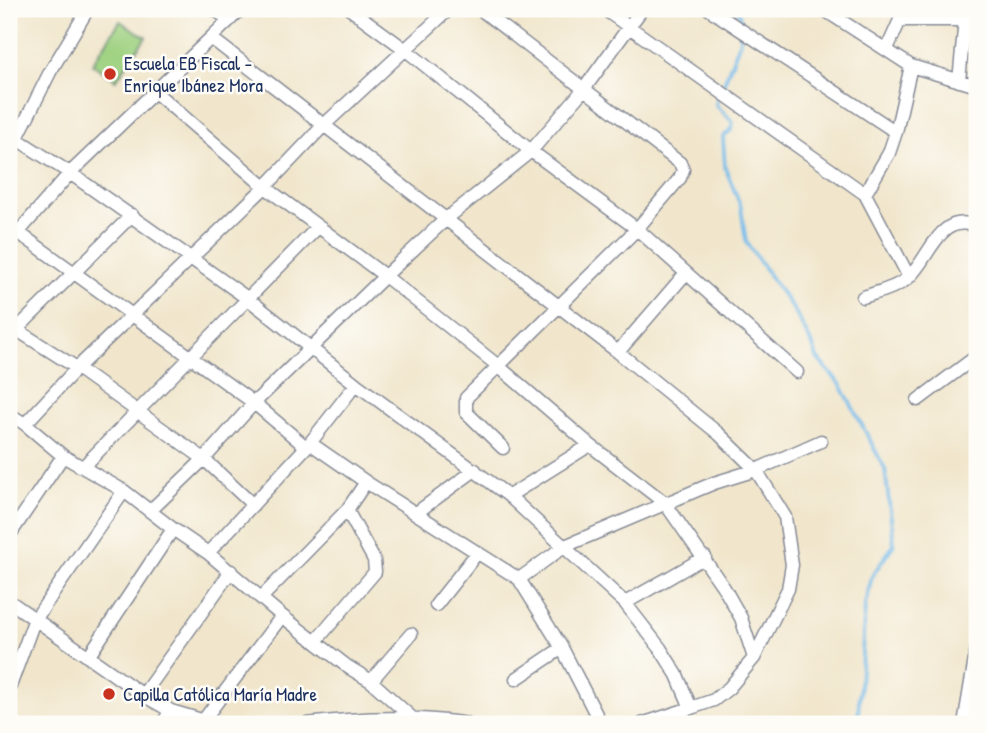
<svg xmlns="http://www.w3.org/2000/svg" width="986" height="733" font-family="'Patrick Hand',sans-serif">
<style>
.green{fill:#9fd181;stroke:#5d8070;stroke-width:2}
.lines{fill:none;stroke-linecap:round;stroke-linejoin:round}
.stream{stroke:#72bbea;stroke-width:3.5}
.minor-casing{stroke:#868a95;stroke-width:15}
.minor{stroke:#fff;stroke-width:12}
.poi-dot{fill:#c8321e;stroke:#fdfcf7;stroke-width:2.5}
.labels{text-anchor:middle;stroke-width:5;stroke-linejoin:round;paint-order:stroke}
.poi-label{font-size:19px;fill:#1b2f5e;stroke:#fdfcf7;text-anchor:start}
</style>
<rect width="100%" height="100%" fill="#fdfcf7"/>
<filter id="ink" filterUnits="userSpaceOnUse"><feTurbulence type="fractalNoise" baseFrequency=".0143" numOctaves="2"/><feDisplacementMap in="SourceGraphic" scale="14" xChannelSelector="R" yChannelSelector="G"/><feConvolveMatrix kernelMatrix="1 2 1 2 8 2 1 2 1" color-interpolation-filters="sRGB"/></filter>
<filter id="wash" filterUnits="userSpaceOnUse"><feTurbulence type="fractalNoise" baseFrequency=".00686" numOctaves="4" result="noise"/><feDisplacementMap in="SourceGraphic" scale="28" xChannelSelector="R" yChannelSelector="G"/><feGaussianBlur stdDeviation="1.57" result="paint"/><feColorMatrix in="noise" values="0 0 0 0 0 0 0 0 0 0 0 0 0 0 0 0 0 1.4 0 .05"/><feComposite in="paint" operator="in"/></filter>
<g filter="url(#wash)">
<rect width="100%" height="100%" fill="#f1e6cc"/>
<path class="green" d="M 120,21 L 146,37 L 116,80 L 92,64 Z"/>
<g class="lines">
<path class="stream" d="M 738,9 L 742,26
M 722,88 L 740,41 L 740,33
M 718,94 L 716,105 L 733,122 L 731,130 L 723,137 L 725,167 L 741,207 L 746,242 L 795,312 L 813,346 L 817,358 L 841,385 L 885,469 L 894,544 L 872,576 L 865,604 L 858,717 L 860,724"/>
</g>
</g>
<g filter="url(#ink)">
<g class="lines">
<defs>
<path id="minor" d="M 214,9 L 230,20
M 350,9 L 406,50 L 531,151 L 637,229 L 797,372
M 480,9 L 680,163 L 683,170 L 680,178 L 637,229 L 466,398 L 466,412 L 503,448
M 604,9 L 865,194
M 709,9 L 896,132
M 823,9 L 911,66 L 977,86
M 900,20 L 965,20 L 977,23
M 887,49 L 900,20 L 900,9
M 959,81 L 966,9
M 155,92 L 265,187 L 385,276 L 497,365 L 590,445 L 665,503 L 724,588 L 741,618 L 754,658
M 9,134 L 70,173 L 247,298 L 356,384 L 509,496 L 625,603 L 660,648 L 677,675 L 691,708 L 714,700 L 729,688 L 754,658 L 788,589 L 792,565 L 785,517 L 756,470 L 719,434 L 618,352 L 211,38
M 9,154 L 50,72 L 88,9
M 19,233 L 254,403 L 306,447
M 9,243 L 70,173 L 241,9
M 909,277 L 865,194 L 889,153 L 896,132 L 911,66
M 863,297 C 878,292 897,288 909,277 C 931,257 938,212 977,226
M 9,325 L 77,368 L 204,459 L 253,505
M 9,337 L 132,215
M 618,352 L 686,273
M 918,400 L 977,356
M 9,414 L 25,424 L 63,456
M 25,424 L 77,368 L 265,187 L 325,124 L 449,9
M 310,443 L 366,482 L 519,579 L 562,648 L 601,724
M 84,466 L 318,227
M 509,496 L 590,445
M 151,510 L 204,459 L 254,403 L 385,276 L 446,219 L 531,151 L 584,89 L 642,9
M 416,513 L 475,470
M 9,536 L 63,456 L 124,491
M 208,553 L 310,443 L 356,384
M 519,579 L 565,546 L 714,483 L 756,470 L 821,441
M 262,597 L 347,510 L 366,482
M 9,601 L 143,695 L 171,711 L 215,724
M 625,603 L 705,557
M 436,605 L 477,553
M 316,641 L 375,572 L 374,560 L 347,510
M 88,657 L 173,529
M 516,679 L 562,648
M 371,681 L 411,634
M 9,689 L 34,621 L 124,491 L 173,529 L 208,553 L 282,616 L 348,667 L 371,681 L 411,717
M 143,695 L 231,571
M 202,722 L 282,616
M 162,724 L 171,711
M 307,724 C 361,717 414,715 468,724
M 642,724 L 691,708
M 964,724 L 977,647"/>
</defs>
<use href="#minor" class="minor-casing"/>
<use href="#minor" class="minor"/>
</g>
</g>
<g class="poi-dot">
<circle cx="110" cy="74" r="7"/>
<circle cx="109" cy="694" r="7"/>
</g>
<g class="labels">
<g class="poi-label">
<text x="124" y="70">Escuela EB Fiscal -<tspan x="124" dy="22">Enrique Ibánez Mora</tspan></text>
<text x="123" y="701">Capilla Católica María Madre</text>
</g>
</g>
<rect width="986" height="733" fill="none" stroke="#fdfcf7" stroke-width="35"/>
</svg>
